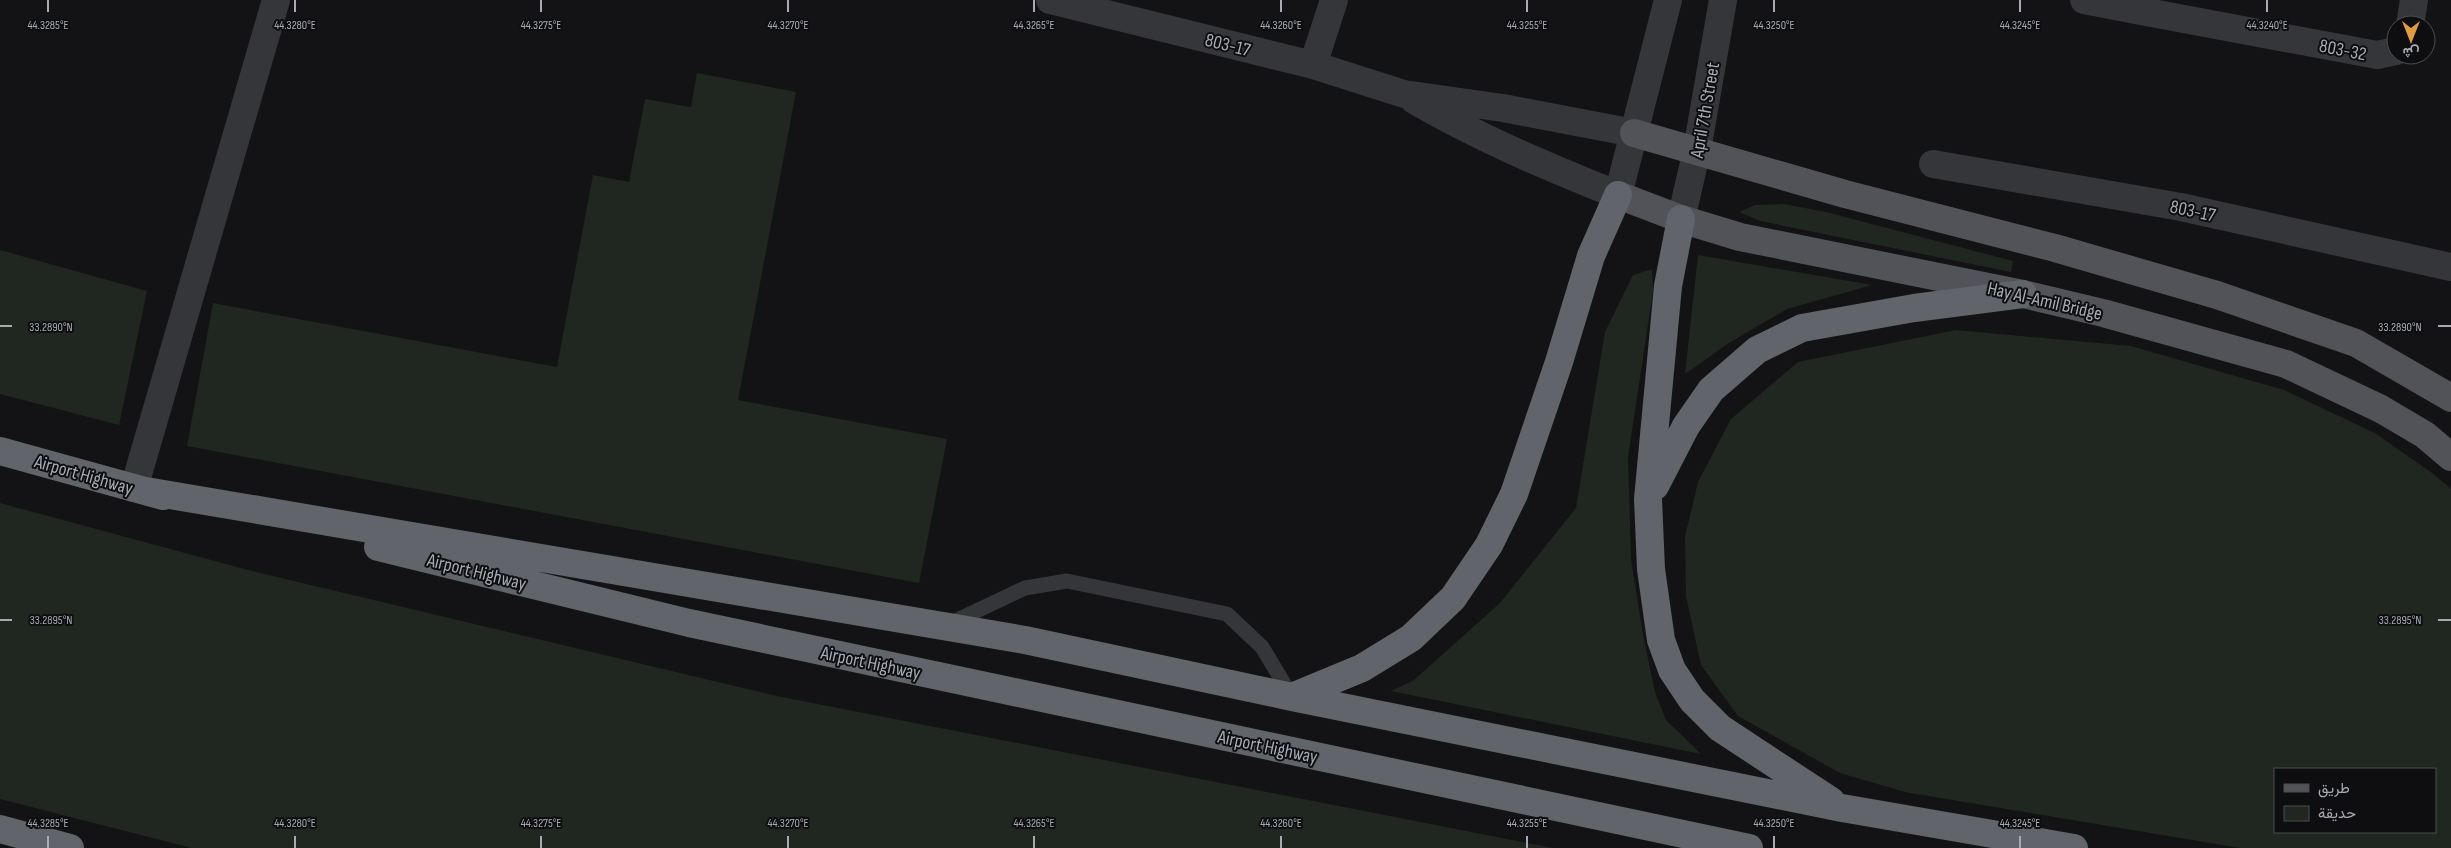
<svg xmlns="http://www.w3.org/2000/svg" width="2451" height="848" font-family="'Sofia Sans Condensed',Vazirmatn,sans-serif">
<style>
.green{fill:#202720;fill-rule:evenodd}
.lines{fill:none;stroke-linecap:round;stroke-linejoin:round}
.service{stroke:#353639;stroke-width:15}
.minor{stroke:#353639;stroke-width:28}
.tertiary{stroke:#353639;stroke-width:28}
.primary{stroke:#515358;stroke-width:28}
.motorway{stroke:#61646a;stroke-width:28}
.ticks{fill:none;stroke:#a6abb4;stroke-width:2}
.labels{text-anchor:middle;stroke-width:4;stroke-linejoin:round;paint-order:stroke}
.street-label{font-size:19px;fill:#a6abb4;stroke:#0e0e10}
.ticks-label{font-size:12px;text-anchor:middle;fill:#a6abb4;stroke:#0e0e10;stroke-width:4;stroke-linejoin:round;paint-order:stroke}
</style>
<rect width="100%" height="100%" fill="#131315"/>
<path class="green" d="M 697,73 L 796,92 L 738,400 L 947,439 L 919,583 L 187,446 L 213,303 L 557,367 L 593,175 L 629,182 L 645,99 L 691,107 Z
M 1784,204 L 1826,212 L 2013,261 L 2011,272 L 1760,221 L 1739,212 L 1755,205 Z
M 0,250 L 147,291 L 119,425 L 0,394 Z
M 1698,255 L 1872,285 L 1787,309 L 1729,343 L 1685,374 Z
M 1652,269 L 1653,291 L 1628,457 L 1631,559 L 1643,635 L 1655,692 L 1666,720 L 1701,754 L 1391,691 L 1414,680 L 1500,603 L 1576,508 L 1605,332 L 1633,275 Z
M 1956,330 L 2131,346 L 2284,390 L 2375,433 L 2432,473 L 2451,489 L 2451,848 L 2240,848 L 1905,792 L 1840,773 L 1738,716 L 1701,665 L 1686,596 L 1685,537 L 1698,482 L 1731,419 L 1798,362 ZM 2275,769 L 2435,769 L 2435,832 L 2275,832 Z
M 0,503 L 248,570 L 777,696 L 1553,848 L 192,848 L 0,799 Z"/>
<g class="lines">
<path class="service" d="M 949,624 L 1025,588 L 1067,581 L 1227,614 L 1262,647 L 1292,697"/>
<path class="minor" d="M 1050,0 L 1313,65 L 1404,94 L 1503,108 L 1634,133
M 2084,0 L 2141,11 L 2143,0
M 2141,11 L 2377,55 L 2396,51
M 2410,25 L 2414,0
M 1313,65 L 1334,0
M 1414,100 C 1479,138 1548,167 1618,195
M 1933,164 L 2181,207 L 2451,267
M 134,488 L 276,0"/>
<path class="tertiary" d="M 1618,195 L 1668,0
M 1681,219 L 1697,150 L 1723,0"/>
<path class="primary" d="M 1634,133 L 1845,194 L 2055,248 L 2217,295 L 2356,343 L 2451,398
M 1618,195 L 1681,219 L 1740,237 L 2023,294 L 2103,313 L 2286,364 L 2381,409 L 2425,435 L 2451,457"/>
<path class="motorway" d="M 1681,219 L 1668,286 L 1648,499 L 1651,569 L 1661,640 L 1672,670 L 1692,700 L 1720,728 L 1831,801
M 0,451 L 163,496
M 1655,486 L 1686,426 L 1711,390 L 1757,350 L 1802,328 L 1914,308 L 2023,294
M 146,491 L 1025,640 L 1292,697 L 1842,808 L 2074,848
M 378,547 L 689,623 L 1749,848
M 1292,697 L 1362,668 L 1411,638 L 1453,598 L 1489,545 L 1514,494 L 1559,362 L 1591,256 L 1618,195
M 0,829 L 70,848"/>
</g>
<path class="ticks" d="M 48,0 L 48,12M 295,0 L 295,12M 541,0 L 541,12M 788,0 L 788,12M 1034,0 L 1034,12M 1281,0 L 1281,12M 1527,0 L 1527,12M 1774,0 L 1774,12M 2020,0 L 2020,12M 2267,0 L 2267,12M 0,326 L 12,326M 2438,326 L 2451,326M 0,620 L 12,620M 2438,620 L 2451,620M 48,836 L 48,848M 295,836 L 295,848M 541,836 L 541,848M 788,836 L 788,848M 1034,836 L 1034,848M 1281,836 L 1281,848M 1527,836 L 1527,848M 1774,836 L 1774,848M 2020,836 L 2020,848"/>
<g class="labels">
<g class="street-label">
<text transform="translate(1228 44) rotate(14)" y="7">803-17</text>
<text transform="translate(2343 49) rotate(11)" y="7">803-32</text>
<text transform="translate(1704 110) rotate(-80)" y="7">April 7th Street</text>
<text transform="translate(2193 210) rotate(12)" y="7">803-17</text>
<text transform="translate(2045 300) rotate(13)" y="7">Hay Al-Amil Bridge</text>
<text transform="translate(84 474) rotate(16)" y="7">Airport Highway</text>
<text transform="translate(477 571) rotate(14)" y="7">Airport Highway</text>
<text transform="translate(871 662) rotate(12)" y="7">Airport Highway</text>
<text transform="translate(1268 746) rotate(12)" y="7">Airport Highway</text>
</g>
</g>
<g class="ticks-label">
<text x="48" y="29">44.3285°E</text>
<text x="295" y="29">44.3280°E</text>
<text x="541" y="29">44.3275°E</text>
<text x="788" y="29">44.3270°E</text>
<text x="1034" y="29">44.3265°E</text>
<text x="1281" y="29">44.3260°E</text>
<text x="1527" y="29">44.3255°E</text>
<text x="1774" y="29">44.3250°E</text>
<text x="2020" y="29">44.3245°E</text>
<text x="2267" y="29">44.3240°E</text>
<text x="2400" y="331">33.2890°N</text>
<text x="51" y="331">33.2890°N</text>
<text x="2400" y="624">33.2895°N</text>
<text x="51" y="624">33.2895°N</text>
<text x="48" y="827">44.3285°E</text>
<text x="295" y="827">44.3280°E</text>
<text x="541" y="827">44.3275°E</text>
<text x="788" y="827">44.3270°E</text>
<text x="1034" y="827">44.3265°E</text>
<text x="1281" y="827">44.3260°E</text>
<text x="1527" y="827">44.3255°E</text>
<text x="1774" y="827">44.3250°E</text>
<text x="2020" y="827">44.3245°E</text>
</g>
<rect x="2274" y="768" width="162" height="65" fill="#0e0e10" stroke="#4b4d52"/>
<rect x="2284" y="784" width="25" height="8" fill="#515358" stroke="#4b4d52"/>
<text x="2318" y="793" font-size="15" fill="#a6abb4">طريق</text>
<rect x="2284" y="806" width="25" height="15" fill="#202720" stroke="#4b4d52"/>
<text x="2318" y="818" font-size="15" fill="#a6abb4">حديقة</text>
<g transform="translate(2411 40) rotate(180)"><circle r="24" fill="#0e0e10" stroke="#4b4d52"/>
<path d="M0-4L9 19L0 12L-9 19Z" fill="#e19c3f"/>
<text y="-8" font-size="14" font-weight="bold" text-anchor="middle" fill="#a6abb4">ش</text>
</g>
</svg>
